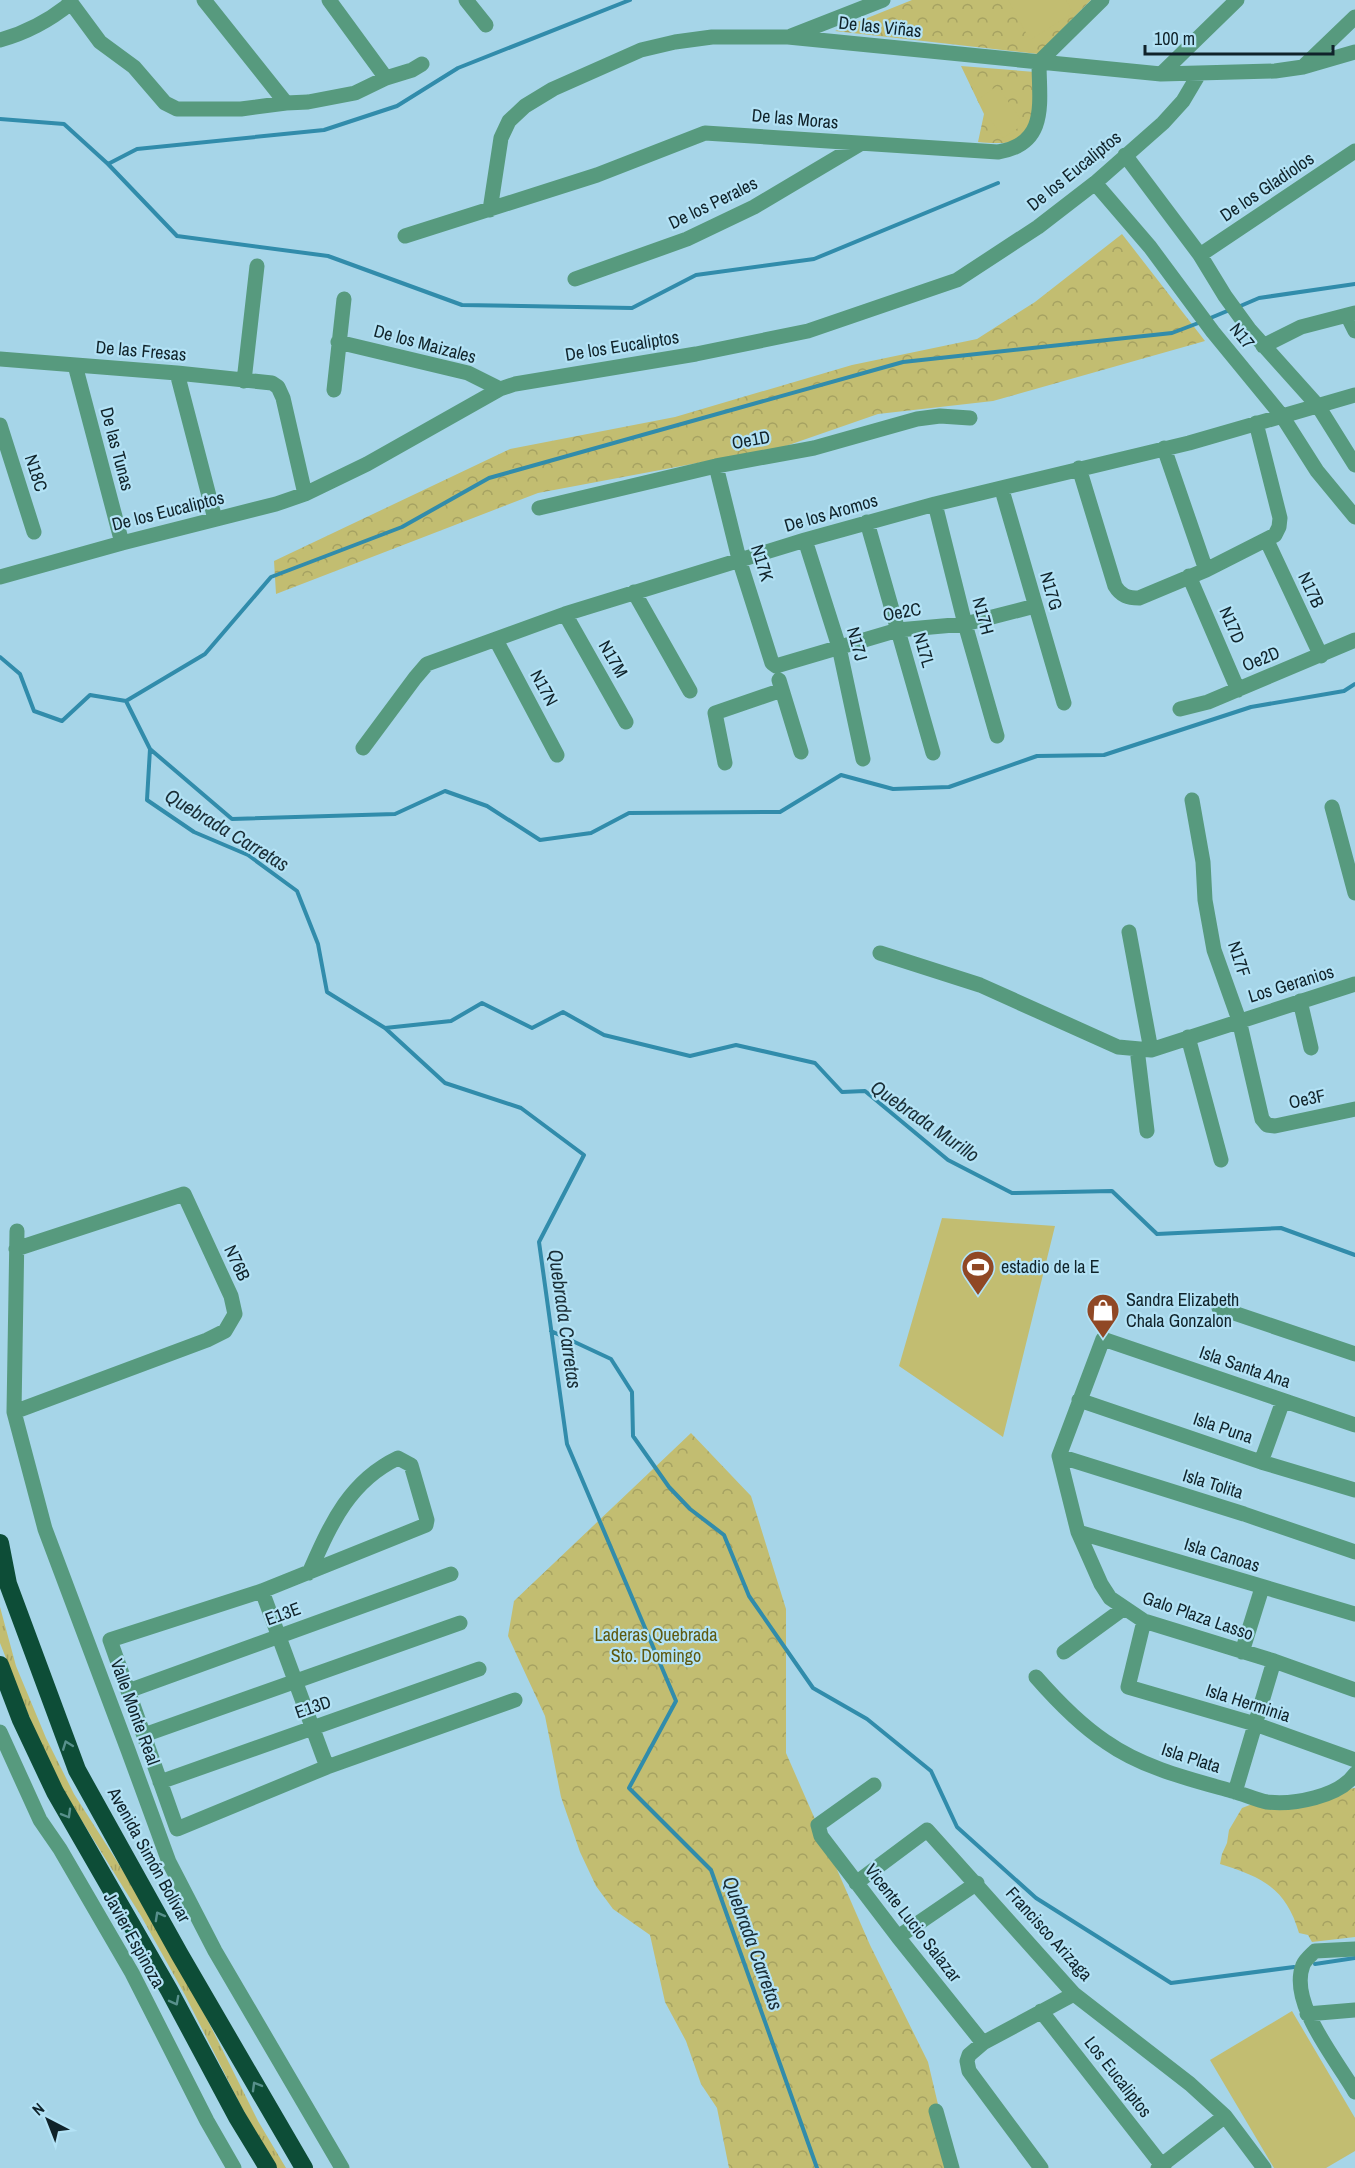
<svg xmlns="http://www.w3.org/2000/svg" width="1355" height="2168" font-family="'Archivo Narrow',sans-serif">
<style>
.grass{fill:url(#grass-tufts)}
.forest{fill:url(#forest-crowns)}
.pitch{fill:#c2bd71}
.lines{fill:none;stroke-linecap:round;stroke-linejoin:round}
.stream{stroke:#318cab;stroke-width:4}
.minor{stroke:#579a7e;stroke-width:15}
.highway{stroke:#0d4d37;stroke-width:18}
.oneway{stroke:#58908c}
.labels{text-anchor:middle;stroke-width:4.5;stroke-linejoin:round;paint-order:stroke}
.street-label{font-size:18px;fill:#10232a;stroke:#b3e2f5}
.poi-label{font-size:18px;fill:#10232a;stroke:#b3e2f5;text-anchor:start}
.park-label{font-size:18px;fill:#5e590f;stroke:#b3e2f5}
.water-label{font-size:20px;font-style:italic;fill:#1a2e36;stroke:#b3e2f5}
</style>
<defs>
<pattern id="grass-tufts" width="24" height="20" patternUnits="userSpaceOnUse" patternTransform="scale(1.5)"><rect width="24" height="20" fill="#c2bd71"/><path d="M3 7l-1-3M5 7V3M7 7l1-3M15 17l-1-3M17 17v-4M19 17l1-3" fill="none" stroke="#a6a262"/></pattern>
<pattern id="forest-crowns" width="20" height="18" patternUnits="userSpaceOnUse" patternTransform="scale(1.5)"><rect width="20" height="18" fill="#c2bd71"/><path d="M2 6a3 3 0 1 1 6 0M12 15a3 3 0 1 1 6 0" fill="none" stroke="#a6a262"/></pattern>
</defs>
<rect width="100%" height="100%" fill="#a6d5e8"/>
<path class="grass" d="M 0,1607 L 16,1666 L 46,1738 L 74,1794 L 127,1877 L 206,2017 L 258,2121 L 286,2168 L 276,2168 L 242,2108 L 185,1995 L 141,1916 L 67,1797 L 38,1739 L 0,1643 Z"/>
<path class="forest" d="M 912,0 L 1091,0 L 1038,54 L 835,31 Z
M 961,66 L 1035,72 C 1034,122 1041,149 978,142 L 984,114 Z
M 1122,234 L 1205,341 L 993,401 L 878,414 L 783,447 L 538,493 L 276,594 L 274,561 L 510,449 L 675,417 L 852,365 L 977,339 L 1035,302 Z
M 691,1433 L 751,1496 L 786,1609 L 786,1753 L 870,1945 L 928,2062 L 953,2168 L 729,2168 L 717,2108 L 701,2084 L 686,2041 L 665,2002 L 650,1935 L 613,1909 L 596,1886 L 580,1852 L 561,1797 L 545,1716 L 508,1636 L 514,1601 Z
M 1355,1788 L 1355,1937 L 1312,1942 L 1308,1935 L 1299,1933 C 1286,1888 1262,1877 1220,1864 L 1222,1854 L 1227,1843 L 1229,1830 L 1242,1808 L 1255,1803 Z"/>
<path class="pitch" d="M 1008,0 L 1066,0 L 1073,13 L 1030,40 Z
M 997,86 L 1024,124 L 1003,138 L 977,100 Z
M 942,1218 L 1055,1226 L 1003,1437 L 899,1366 Z
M 1292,2011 L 1355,2118 L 1355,2151 L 1326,2168 L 1274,2168 L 1210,2060 Z"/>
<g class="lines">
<path class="stream" d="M 0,119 L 64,124 L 108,164 L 177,236 L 328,256 L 462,305 L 632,308 L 696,275 L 814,259 L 998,183
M 108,164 L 137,149 L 324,130 L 397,106 L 458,68 L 630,0
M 1238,307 L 1259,298 L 1355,284
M 1208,319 L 1232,309
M 0,657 L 20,674 L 34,711 L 62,721 L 90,695 L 126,701 L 150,749 L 147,800 L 194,832 L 248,855 L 297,891 L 318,944 L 327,992 L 385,1028 L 445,1083 L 521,1108 L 584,1155 L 539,1242 L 567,1444 L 676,1701 L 629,1788 L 711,1870 L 817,2168
M 126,701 L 205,654 L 271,577 L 402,527 L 489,478 L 903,362 L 1172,333 L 1201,322
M 150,749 L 232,819 L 395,814 L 445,791 L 487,806 L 540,840 L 591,833 L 629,813 L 780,812 L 841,775 L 893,789 L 949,787 L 1037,756 L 1104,755 L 1251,707 L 1344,691 L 1355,684
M 385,1028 L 451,1021 L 482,1003 L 532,1028 L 563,1012 L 604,1035 L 690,1056 L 736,1045 L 815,1063 L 842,1092 L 865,1091 L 948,1160 L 1012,1193 L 1112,1191 L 1157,1234 L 1281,1228 L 1355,1255
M 551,1331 L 611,1359 L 632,1392 L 633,1436 L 669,1487 L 690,1509 L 724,1535 L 749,1596 L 813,1688 L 867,1719 L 931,1771 L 957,1827 L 1036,1898 L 1171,1983 L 1294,1967
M 1315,1964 L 1355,1958"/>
<path class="minor" d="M 69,0 L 100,42 L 134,67 L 165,103 L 177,109 L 241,109 L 286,103 L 308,102 L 355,93 L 386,78 L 412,70 L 422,64
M 204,0 L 286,103
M 329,0 L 386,78
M 466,0 L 486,25
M 791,36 L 883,0
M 0,40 C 26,33 50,20 71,3
M 1305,65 L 1355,17
M 1161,74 L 1237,0
M 1125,155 L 1200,255 L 1225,296 L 1249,329 L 1318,406 L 1355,465
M 1095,183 L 1150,247 L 1213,332 L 1282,416 L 1317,471 L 1355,517
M 490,210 L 501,138 L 509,121 L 525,106 L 553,89 L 641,50 L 675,42 L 712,37 L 788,37 L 1161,74 L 1275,71 L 1303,67 L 1355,52
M 405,236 L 597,175 L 705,133 L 998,152 C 1049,144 1039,102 1039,62 L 1102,0
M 1200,255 L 1355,151
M 575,279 L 687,239 L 754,207 L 860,144
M 1347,315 L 1355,331
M 338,342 L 468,373 L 500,389
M 1263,346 L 1301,327 L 1355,313
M 0,359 L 177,373 L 272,383 L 278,387 L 283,398 L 305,494
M 75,365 L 122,543
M 177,373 L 215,519
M 244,381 L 257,266
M 334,390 L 344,299
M 0,425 L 34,532
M 1164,448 L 1206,570
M 716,466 L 739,559 L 772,663 L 776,666 L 898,630 L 965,624 L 1035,606
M 1079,468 L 1115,586 C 1121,596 1128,598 1139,598 L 1206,570 L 1275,535 L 1279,527 L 1280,518 L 1256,423
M 1002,490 L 1064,703
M 935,504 L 965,624 L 997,736
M 539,508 L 716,466 L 814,448 L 917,419 L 940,416 L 970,418
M 867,522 L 933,753
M 805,540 L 839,647 L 863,759
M 1267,541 L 1321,656
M 1189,576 L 1238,690
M 0,577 L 122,543 L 276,504 L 305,494 L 367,464 L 500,389 L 515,384 L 696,354 L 808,331 L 957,280 L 1038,227 L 1095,183 L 1163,123 L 1183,101 L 1199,74
M 634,592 L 690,691
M 565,614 L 626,722
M 496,640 L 557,755
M 779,680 L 801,752
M 1180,709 L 1208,702 L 1355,640
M 363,748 L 415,678 L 427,664 L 565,614 L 805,540 L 935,504 L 1189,443 L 1355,395
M 725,763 L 715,713 L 782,690
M 1192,800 L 1203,862 L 1205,900 L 1214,950 L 1239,1020 L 1262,1119 L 1267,1125 L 1275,1126 L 1355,1109
M 1332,807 L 1355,893
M 1129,932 L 1151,1050
M 880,953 L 980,985 L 1118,1047 L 1151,1050 L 1355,984
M 1300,1001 L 1311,1048
M 1188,1037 L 1221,1160
M 1138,1049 L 1138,1057 L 1147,1131
M 17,1231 L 14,1412 L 45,1529 L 128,1750 L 169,1862 L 215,1951 L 342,2168
M 1219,1308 L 1355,1354
M 1079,1400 L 1261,1462 L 1355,1490
M 14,1412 L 207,1340 L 225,1331 L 235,1314 L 231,1296 L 184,1194 L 16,1249
M 1355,1425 L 1103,1339 L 1059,1456 L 1078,1532 L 1101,1584 L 1110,1598 L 1144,1621 L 1274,1661 L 1355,1690
M 1059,1456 L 1244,1514 L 1355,1552
M 1261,1462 L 1283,1401
M 1078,1532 L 1355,1614
M 309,1573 C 330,1526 348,1482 398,1458 L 411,1465 L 427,1520 L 426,1525 L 262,1591 L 110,1640 L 177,1829 L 327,1767 L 515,1700
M 262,1591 L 327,1767
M 1144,1621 L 1128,1687 L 1255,1724 L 1355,1760
M 1064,1652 L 1123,1609
M 1242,1652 L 1262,1588
M 1036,1677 C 1057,1701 1079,1724 1106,1742 C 1143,1768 1189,1779 1232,1791 C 1244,1794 1256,1800 1267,1802 C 1293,1805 1339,1797 1355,1774
M 128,1691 L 451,1574
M 0,1732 L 40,1820 L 60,1849 L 132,1973 L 207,2121 L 234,2168
M 144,1735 L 460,1623
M 160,1782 L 479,1669
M 874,1785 L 818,1825 L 821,1836 L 898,1937 L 983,2043
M 1235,1792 L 1274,1661
M 856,1883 L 927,1830 L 1074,1994 L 1190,2084 L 1225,2116 L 1264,2168
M 898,1937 L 977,1883
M 1355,1949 L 1315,1951 C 1311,1955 1305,1960 1303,1965 C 1288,2003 1337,2060 1355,2092
M 1041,2011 L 1164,2168
M 1307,2014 L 1355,2010
M 936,2111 L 952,2168
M 1041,2168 L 969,2071 L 967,2061 L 969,2055 L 983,2043 L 1074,1994
M 1158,2168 L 1225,2116"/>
<path class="highway" d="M 0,1543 L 8,1584 L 77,1770 L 180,1955 L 304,2168
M 0,1665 L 21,1720 L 55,1792 L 169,1990 L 237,2117 L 268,2168"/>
</g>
<defs><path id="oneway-chevron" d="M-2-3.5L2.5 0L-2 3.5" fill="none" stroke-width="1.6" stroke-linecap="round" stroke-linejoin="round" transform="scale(1.5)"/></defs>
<g class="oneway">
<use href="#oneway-chevron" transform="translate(67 1745) rotate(-111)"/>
<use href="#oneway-chevron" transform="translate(67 1814) rotate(60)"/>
<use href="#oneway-chevron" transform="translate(159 1916) rotate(-119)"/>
<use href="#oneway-chevron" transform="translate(175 2001) rotate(62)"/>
<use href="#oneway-chevron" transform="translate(256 2086) rotate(-120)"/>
</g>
<defs>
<symbol id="stadium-pin" viewBox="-11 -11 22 30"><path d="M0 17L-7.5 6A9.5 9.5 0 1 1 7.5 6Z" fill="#904825" stroke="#b3e2f5"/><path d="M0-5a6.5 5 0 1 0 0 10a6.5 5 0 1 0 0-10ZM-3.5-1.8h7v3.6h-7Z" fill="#fff"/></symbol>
<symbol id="shop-pin" viewBox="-11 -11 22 30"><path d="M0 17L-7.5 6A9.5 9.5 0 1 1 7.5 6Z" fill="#904825" stroke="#b3e2f5"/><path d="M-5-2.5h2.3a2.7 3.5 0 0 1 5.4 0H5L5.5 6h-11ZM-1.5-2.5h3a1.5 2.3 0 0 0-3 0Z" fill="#fff"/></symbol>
</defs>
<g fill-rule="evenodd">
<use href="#stadium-pin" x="959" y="1248" width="38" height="52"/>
<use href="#shop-pin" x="1084" y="1291" width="38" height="52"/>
</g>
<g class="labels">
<g class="street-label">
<text transform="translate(880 27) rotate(6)" y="6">De las Viñas</text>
<text transform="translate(795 119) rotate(5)" y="6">De las Moras</text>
<text transform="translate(1074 171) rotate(-39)" y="6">De los Eucaliptos</text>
<text transform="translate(1267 187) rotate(-34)" y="6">De los Gladiolos</text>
<text transform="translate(713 203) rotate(-26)" y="6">De los Perales</text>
<text transform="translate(1242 336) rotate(51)" y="6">N17</text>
<text transform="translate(425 344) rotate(15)" y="6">De los Maizales</text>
<text transform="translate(622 346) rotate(-9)" y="6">De los Eucaliptos</text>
<text transform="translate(141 351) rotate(5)" y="6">De las Fresas</text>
<text transform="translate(751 440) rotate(-10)" y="6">Oe1D</text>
<text transform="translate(117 449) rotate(75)" y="6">De las Tunas</text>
<text transform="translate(36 473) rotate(72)" y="6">N18C</text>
<text transform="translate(168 511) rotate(-14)" y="6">De los Eucaliptos</text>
<text transform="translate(831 513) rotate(-16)" y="6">De los Aromos</text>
<text transform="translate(762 563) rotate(73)" y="6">N17K</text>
<text transform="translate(1311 590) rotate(65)" y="6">N17B</text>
<text transform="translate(1051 591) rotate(74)" y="6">N17G</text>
<text transform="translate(902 612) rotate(-10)" y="6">Oe2C</text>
<text transform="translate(983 616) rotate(75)" y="6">N17H</text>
<text transform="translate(1232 625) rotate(67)" y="6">N17D</text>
<text transform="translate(857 644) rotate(75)" y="6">N17J</text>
<text transform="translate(924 650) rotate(74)" y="6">N17L</text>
<text transform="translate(613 659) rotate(60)" y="6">N17M</text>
<text transform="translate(1261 659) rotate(-22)" y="6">Oe2D</text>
<text transform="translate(544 688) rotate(62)" y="6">N17N</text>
<text transform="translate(1239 959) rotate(72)" y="6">N17F</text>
<text transform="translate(1291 984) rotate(-17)" y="6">Los Geranios</text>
<text transform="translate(1307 1099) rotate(-12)" y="6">Oe3F</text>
<text transform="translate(237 1263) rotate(65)" y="6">N76B</text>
<text transform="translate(1245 1367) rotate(19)" y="6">Isla Santa Ana</text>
<text transform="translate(1223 1428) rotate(19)" y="6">Isla Puna</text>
<text transform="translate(1213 1484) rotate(17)" y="6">Isla Tolita</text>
<text transform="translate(1222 1555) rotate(17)" y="6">Isla Canoas</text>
<text transform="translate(283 1614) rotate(-20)" y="6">E13E</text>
<text transform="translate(1198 1616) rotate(19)" y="6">Galo Plaza Lasso</text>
<text transform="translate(1248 1703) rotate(18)" y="6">Isla Herminia</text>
<text transform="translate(313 1707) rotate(-19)" y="6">E13D</text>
<text transform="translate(135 1712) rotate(70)" y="6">Valle Monte Real</text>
<text transform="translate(1191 1758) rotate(18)" y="6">Isla Plata</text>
<text transform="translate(149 1855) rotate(61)" y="6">Avenida Simón Bolívar</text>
<text transform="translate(913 1923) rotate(52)" y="6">Vicente Lucio Salazar</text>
<text transform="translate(1049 1934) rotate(48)" y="6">Francisco Arizaga</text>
<text transform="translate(134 1940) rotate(61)" y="6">Javier Espinoza</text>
<text transform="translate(1118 2077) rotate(52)" y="6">Los Eucaliptos</text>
</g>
<g class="poi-label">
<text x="1001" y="1273">estadio de la E</text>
<text x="1126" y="1306">Sandra Elizabeth<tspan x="1126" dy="21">Chala Gonzalon</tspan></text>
</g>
<g class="park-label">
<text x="656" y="1641">Laderas Quebrada<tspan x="656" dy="21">Sto. Domingo</tspan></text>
</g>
<g class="water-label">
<text transform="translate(227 830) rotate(31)" y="7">Quebrada Carretas</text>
<text transform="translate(925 1121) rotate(35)" y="7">Quebrada Murillo</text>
<text transform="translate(565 1319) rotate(82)" y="7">Quebrada Carretas</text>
<text transform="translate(753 1943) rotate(70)" y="7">Quebrada Carretas</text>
</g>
</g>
<g transform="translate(48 2120) rotate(318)" stroke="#b3e2f5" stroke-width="4.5" paint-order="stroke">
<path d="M0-4.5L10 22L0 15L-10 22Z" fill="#10232a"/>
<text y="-9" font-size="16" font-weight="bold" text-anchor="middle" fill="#10232a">N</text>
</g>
<path d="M1145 45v9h188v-9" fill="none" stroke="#10232a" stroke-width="3"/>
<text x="1154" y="45" font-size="18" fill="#10232a" stroke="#b3e2f5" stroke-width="4.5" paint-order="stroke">100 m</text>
</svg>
